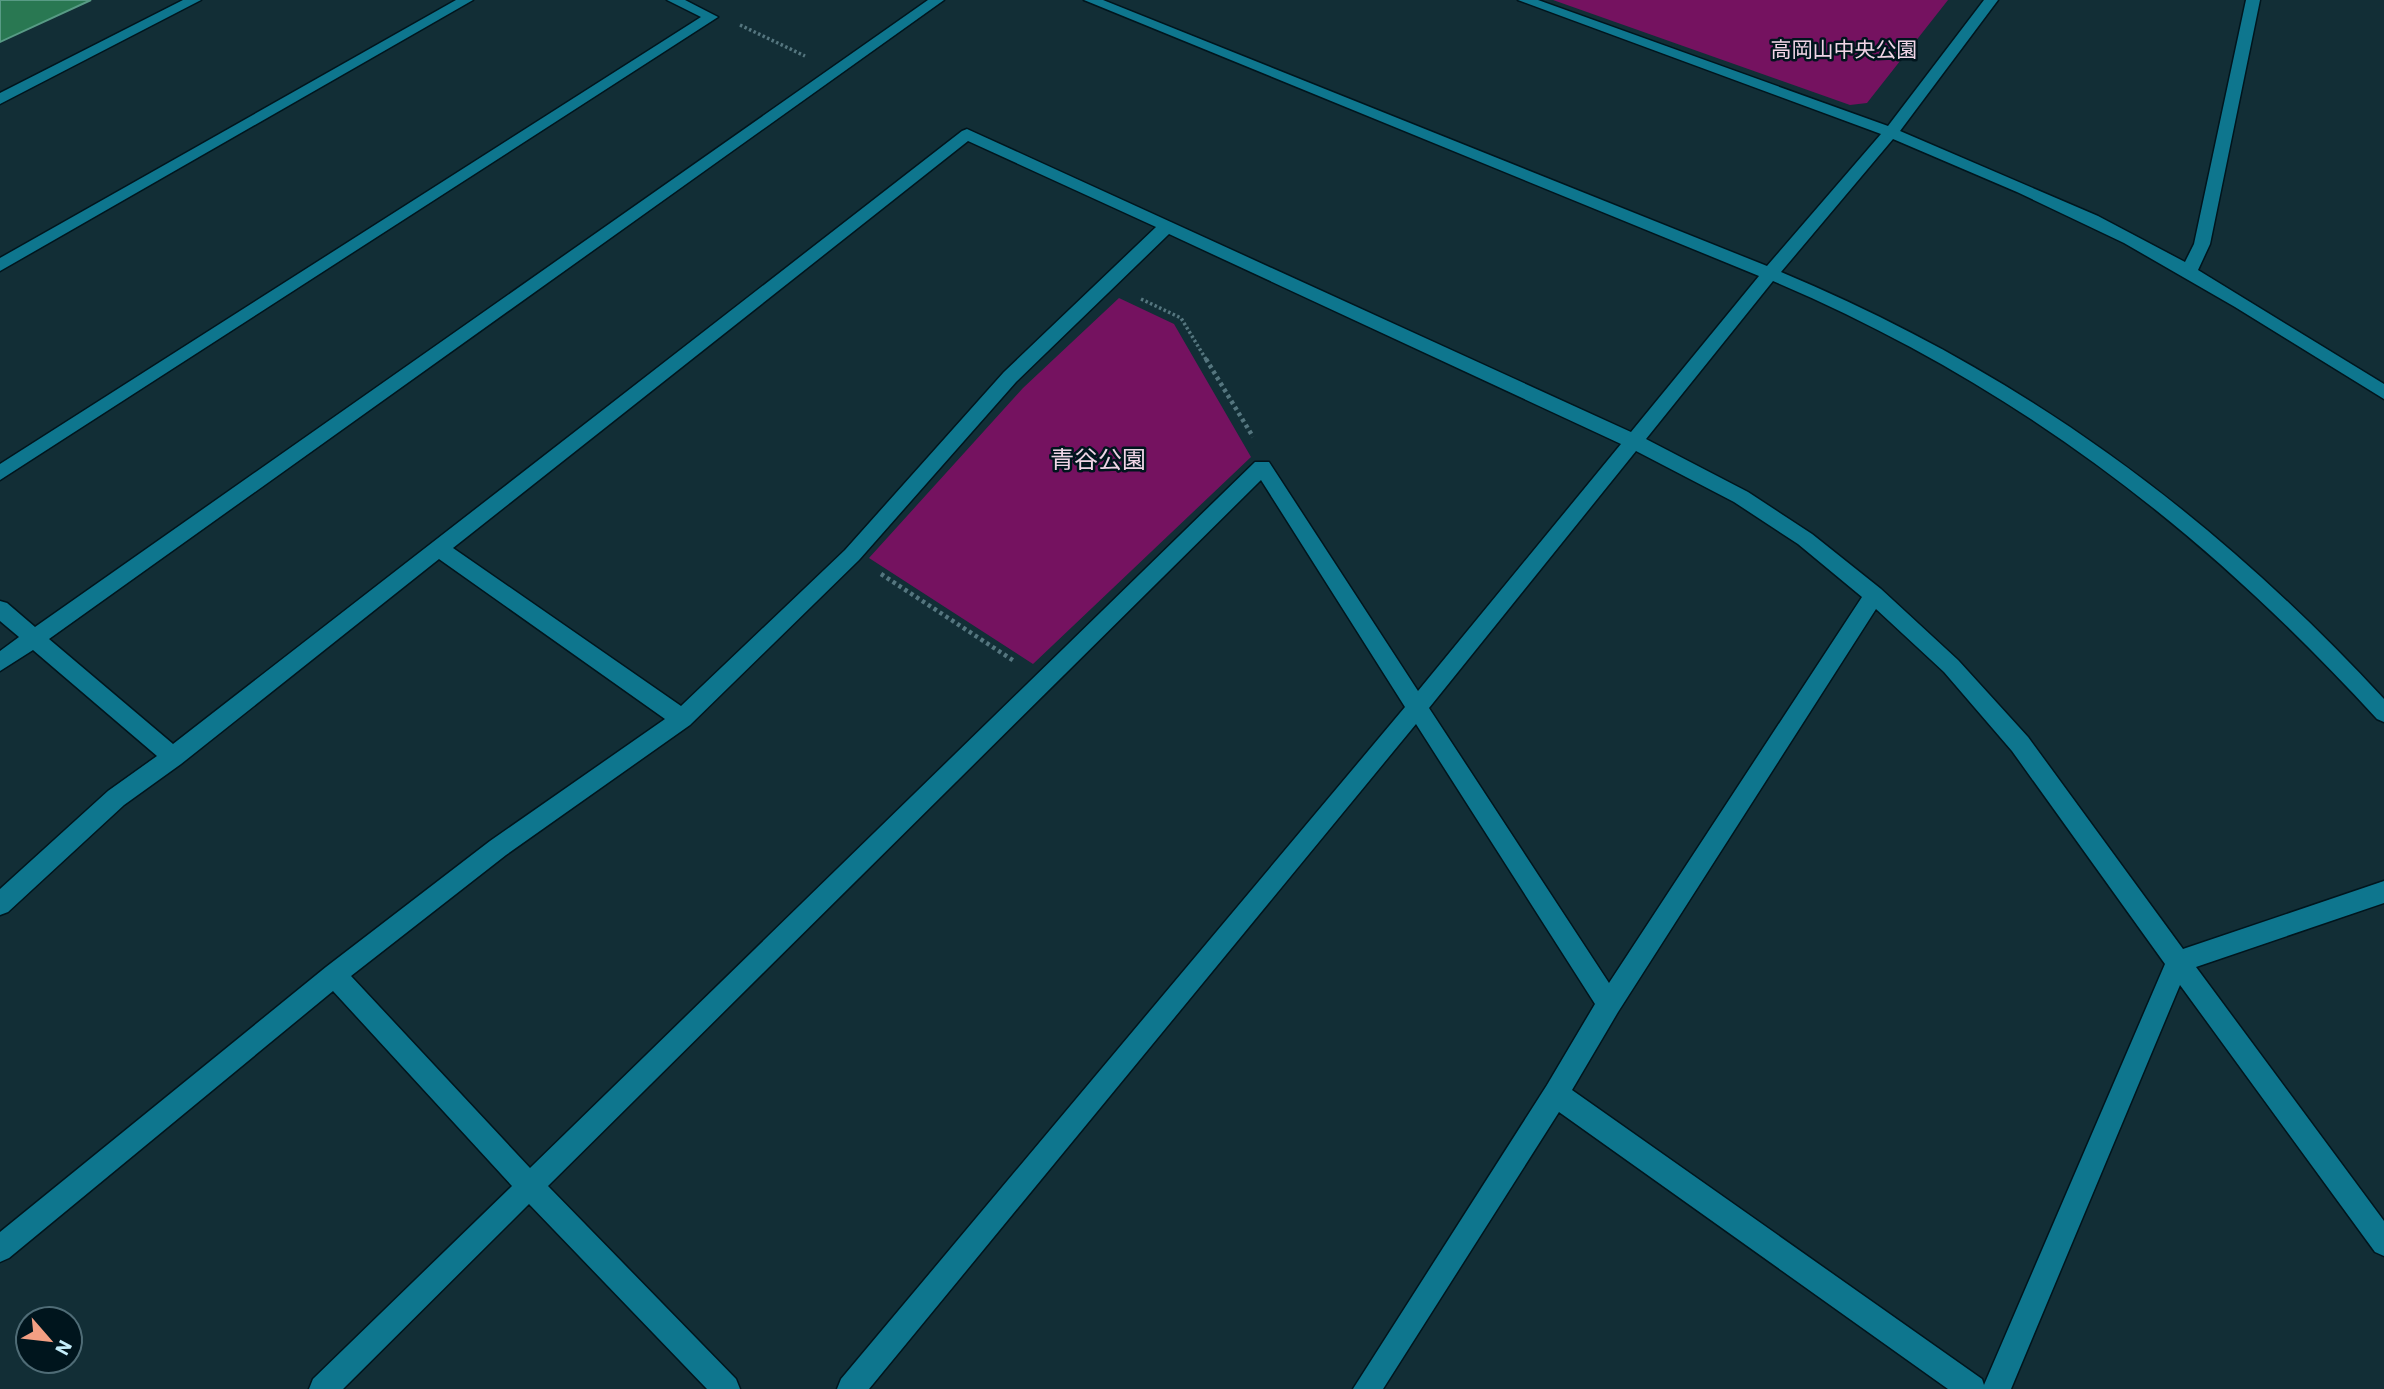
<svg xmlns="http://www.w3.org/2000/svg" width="2384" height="1389" font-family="'IBM Plex Sans','Noto Sans JP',sans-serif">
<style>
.green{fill:#751260}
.water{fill:#297852;stroke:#589b85;stroke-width:2}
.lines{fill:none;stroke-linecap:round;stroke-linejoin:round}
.minor-casing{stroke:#00151d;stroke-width:3}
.path-far1{stroke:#55767f;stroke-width:3.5;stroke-dasharray:2.5 2.5;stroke-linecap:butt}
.path{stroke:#55767f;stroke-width:4.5;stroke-dasharray:3.5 3.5;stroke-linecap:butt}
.minor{fill:#0e768e;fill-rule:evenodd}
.labels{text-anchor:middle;stroke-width:5;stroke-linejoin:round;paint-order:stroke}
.far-park-label{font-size:21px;fill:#f0d5e6;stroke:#00151d}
.park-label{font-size:24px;fill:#f0d5e6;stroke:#00151d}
</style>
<rect width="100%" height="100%" fill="#122e36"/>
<path class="green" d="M 1553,0 L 1948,0 L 1867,103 L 1850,105 Z
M 1119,298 L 1174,324 L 1251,457 L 1033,664 L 869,558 L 1023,388 Z"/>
<path class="water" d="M 0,0 L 91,0 L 0,42 Z"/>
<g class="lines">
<defs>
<path id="minor" d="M 183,0 L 201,0 L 0,104 L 0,93 Z
M 456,0 L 473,0 L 0,271 L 0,258 Z
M 667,0 L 685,0 L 718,17 L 0,480 L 0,464 L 701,17 Z
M 928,0 L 944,0 L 49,639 L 173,744 L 962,131 L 967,129 L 1631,432 L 1759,276 L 1084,0 L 1103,0 L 1767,266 L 1881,134 L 1518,0 L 1538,0 L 1888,126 L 1984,0 L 1998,0 L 1900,131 L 2098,216 L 2185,262 L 2194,244 L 2246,0 L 2260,0 L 2210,244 L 2198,270 L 2384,384 L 2384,399 L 2235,307 L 2124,243 L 2017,192 L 1893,139 L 1781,272 C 2018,371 2210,511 2384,699 L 2384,722 L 2377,719 C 2202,528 2013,383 1773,281 L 1646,439 L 1748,492 L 1812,534 L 1881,589 L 1958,660 L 2028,737 L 2183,949 L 2384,881 L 2384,903 L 2196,967 L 2384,1221 L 2384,1256 L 2375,1252 L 2180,985 L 2011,1389 L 1948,1389 L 1559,1112 L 1383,1389 L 1353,1389 L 1547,1085 L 1595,1004 L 1416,724 L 869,1389 L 837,1389 L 841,1379 L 1405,707 L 1261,480 L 548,1186 L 736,1379 L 740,1389 L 707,1389 L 529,1204 L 343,1389 L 309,1389 L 313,1379 L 512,1186 L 333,991 L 9,1258 L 0,1262 L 0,1232 L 326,967 L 490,841 L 665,719 L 439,559 L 181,764 L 124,805 L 8,912 L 0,915 L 0,889 L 108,791 L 157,756 L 33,650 L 0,671 L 0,651 L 19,637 L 0,621 L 0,601 L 7,603 L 35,627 ZM 968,141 L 1156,227 L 1004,372 L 845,550 L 681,706 L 453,548 ZM 1169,234 L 1621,444 L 1418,691 L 1269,462 L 1255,462 L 530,1168 L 351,976 L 506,855 L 690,725 L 859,560 L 1016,382 ZM 1636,451 L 1734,502 L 1798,544 L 1862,597 L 1609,983 L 1429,708 ZM 1876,609 L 1944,672 L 2012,751 L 2165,964 L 1984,1385 L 1982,1379 L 1572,1090 L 1618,1012 Z"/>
</defs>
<use href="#minor" class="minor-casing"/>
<path class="path-far1" d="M 740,25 L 805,56
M 1141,299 L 1181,318 L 1207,361"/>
<path class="path" d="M 1206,359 L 1253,437
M 881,574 L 1014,661"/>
<use href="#minor" class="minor"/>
</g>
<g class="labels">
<g class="far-park-label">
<text x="1844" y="57">高岡山中央公園</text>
</g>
<g class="park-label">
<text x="1098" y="468">青谷公園</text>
</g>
</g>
<g transform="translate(49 1340) rotate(118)"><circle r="33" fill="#00151d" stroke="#4f6c76" stroke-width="2"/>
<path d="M0-5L12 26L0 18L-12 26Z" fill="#f39f83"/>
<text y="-10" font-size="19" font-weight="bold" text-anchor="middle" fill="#c5eefb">N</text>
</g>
</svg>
